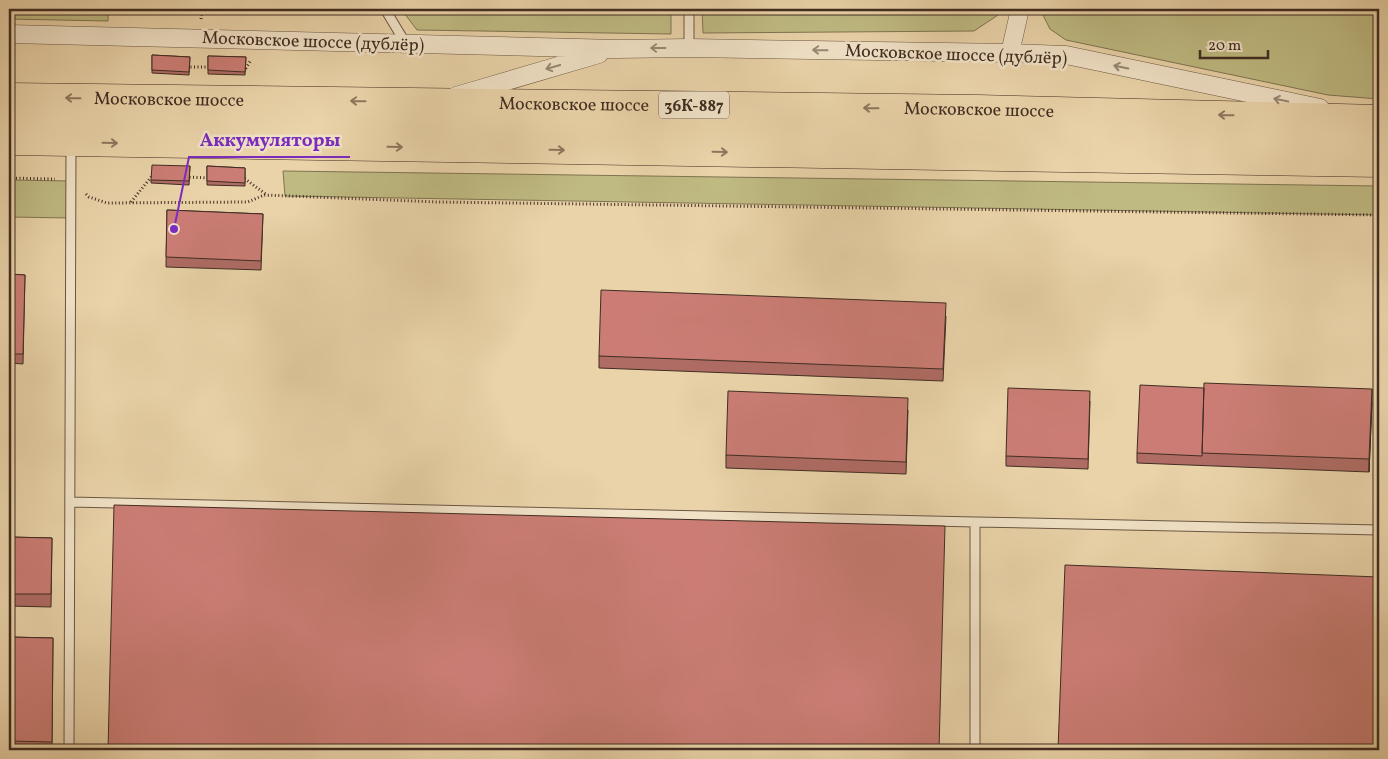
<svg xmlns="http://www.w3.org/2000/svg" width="1388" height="759" font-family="Vollkorn,serif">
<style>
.green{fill:#bfba82;stroke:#807452}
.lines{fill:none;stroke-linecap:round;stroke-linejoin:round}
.service-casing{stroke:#6a5644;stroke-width:11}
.minor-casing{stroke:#6a5644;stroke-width:19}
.primary-casing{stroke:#402d22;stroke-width:29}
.path{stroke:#402d22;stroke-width:3;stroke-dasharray:1 2.5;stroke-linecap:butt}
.service{stroke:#f1e2c7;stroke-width:9}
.minor{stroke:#f1e2c7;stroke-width:18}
.primary{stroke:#ead3a9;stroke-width:28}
.wall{fill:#af6c65;stroke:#402d22}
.shaded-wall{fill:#8e5852;stroke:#402d22}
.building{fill:#cb7d75;stroke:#402d22}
.oneway{stroke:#988874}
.oneway2{stroke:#8c785f}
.labels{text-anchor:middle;stroke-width:5;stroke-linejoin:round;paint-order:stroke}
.shield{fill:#f1e2c7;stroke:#756354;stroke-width:1}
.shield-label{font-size:16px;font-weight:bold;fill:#402d22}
.street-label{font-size:18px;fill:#402d22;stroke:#f1e2c7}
.leader{fill:none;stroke:#7b2cbf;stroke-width:2}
.callout-dot{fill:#7b2cbf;stroke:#f1e2c7;stroke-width:2}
.callout-label{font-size:19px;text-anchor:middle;font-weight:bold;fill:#7b2cbf;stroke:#f1e2c7;stroke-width:5;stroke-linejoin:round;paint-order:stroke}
</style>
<rect width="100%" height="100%" fill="#ead3a9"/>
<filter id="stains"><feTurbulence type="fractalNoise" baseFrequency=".004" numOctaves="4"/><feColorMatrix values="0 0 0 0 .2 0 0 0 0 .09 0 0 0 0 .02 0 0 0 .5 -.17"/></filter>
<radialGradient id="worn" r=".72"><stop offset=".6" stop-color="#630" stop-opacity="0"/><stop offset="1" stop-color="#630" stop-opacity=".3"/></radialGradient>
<path class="green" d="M 9,9 L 108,9 L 108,21 L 9,19 Z
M 401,9 L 671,9 L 671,34 L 417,30 Z
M 702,9 L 1001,9 L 998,15 L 974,31 L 703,33 Z
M 1040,9 L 1379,9 L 1379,99 L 1328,95 L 1066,40 L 1050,29 Z
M 283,171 L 1379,186 L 1379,215 L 285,196 Z
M 9,180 L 71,181 L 71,218 L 9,217 Z"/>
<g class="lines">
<defs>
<path id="service" d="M 385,9 L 406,44
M 689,48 L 689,9
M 70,502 L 975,522 L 1379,530
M 69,750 L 71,144
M 975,750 L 975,522"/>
<path id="minor" d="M 9,34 L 617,49 L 689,48 L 1010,53 L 1066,55 L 1320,108
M 1010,53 L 1020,9
M 456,96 L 599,54"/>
<g id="primary">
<path id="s1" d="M 9,97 L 978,109 L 1379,119"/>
<path d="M 9,118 L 359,124 L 1379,138"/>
<path d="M 9,141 L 1379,163"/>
</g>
</defs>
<use href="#service" class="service-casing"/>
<use href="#minor" class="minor-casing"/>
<use href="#primary" class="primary-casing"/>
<path class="path" d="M 201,19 L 202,9
M 187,67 L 211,67
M 242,68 L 246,68 L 251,60
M 186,177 L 210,178
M 9,178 L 55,179
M 241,179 L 245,179 L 267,195
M 86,194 L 89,197 L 107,203 L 248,202 L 264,195 L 438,202 L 1379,215
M 131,202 L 152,176 L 155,176"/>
<use href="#service" class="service"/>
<use href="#minor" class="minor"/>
<use href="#primary" class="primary"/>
</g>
<path class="wall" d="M 152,55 L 190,57 L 189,75 L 152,73 Z
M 208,56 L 246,57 L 245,75 L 208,74 Z
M 190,166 L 189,185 L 151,183 L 151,180 Z
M 207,166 L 245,168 L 245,186 L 207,185 Z
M 167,210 L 263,214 L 261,270 L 166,267 Z
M 9,274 L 25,275 L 23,364 L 9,363 Z
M 946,316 L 943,381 L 599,368 L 599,356 Z
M 1090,401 L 1088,469 L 1006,466 L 1006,456 Z
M 1372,402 L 1369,472 L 1137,463 L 1137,453 Z
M 908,410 L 906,474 L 726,468 L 726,455 Z
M 9,537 L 52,538 L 51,607 L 9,606 Z
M 9,637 L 53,638 L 52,750 L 9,750 Z"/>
<path class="shaded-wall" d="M 1372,389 L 1372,402 L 1369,472 L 1369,459 Z"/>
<path class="building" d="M 152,55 L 190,57 L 189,72 L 152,70 Z
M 208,56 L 246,57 L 245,72 L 208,70 Z
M 152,165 L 190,166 L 189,181 L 151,180 Z
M 207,166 L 245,168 L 245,183 L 207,181 Z
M 167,210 L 263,214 L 261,261 L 166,257 Z
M 9,274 L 25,275 L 23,354 L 9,354 Z
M 601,290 L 946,303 L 943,369 L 599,356 Z
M 1204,383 L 1372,389 L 1369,459 L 1202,453 Z
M 1140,385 L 1204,388 L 1202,456 L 1137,453 Z
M 1008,388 L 1090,391 L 1088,459 L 1006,456 Z
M 728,391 L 908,398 L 906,462 L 726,455 Z
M 114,505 L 945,526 L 939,750 L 108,750 Z
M 9,537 L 52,538 L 51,594 L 9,594 Z
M 1065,565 L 1379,577 L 1379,750 L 1058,750 Z
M 9,637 L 53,638 L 52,742 L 9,741 Z"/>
<defs><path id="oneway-shaft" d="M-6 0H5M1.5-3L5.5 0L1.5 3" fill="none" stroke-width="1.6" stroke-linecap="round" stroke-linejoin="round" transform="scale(1.25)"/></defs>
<g class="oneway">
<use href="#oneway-shaft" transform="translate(658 48) rotate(180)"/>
<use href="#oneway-shaft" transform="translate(820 50) rotate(-179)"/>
<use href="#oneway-shaft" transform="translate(553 67) rotate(164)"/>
<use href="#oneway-shaft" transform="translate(1121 67) rotate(-168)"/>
<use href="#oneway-shaft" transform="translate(1281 100) rotate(-168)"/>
</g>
<g class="oneway2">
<use href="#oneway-shaft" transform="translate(73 98) rotate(-179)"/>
<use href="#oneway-shaft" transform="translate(358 101) rotate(-179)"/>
<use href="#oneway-shaft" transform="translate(871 108) rotate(-179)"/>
<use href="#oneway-shaft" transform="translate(1226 115) rotate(-179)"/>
<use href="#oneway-shaft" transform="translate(110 143) rotate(1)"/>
<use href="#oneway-shaft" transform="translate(395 147) rotate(1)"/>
<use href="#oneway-shaft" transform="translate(557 150) rotate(1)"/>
<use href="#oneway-shaft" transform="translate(720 152) rotate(1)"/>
</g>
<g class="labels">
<rect class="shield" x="659" y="91.5" width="70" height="27" rx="4"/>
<g class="shield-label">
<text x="694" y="111">36К-887</text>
</g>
<g class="street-label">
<text transform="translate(313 41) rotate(2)" y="6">Московское шоссе (дублёр)</text>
<text transform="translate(956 54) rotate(2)" y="6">Московское шоссе (дублёр)</text>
<text dy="6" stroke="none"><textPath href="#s1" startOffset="160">Московское шоссе</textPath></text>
<text dy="6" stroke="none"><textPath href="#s1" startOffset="565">Московское шоссе</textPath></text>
<text dy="6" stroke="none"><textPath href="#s1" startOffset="970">Московское шоссе</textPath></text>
</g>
</g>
<path class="leader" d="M174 229L189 157H350"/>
<circle class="callout-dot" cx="174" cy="229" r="5"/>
<g class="callout-label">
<text x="270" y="146">Аккумуляторы</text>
</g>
<rect width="1388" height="759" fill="none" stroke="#ead3a9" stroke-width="30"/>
<rect x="10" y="10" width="1368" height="739" fill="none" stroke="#402d22" stroke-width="2.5"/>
<rect x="15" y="15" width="1358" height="729" fill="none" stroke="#402d22"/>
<path d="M1200 50v8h68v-8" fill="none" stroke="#402d22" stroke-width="2.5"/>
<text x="1208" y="50" font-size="15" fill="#402d22" stroke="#f1e2c7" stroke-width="4" paint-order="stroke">20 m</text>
<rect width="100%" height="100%" filter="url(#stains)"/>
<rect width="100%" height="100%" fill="url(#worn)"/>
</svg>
